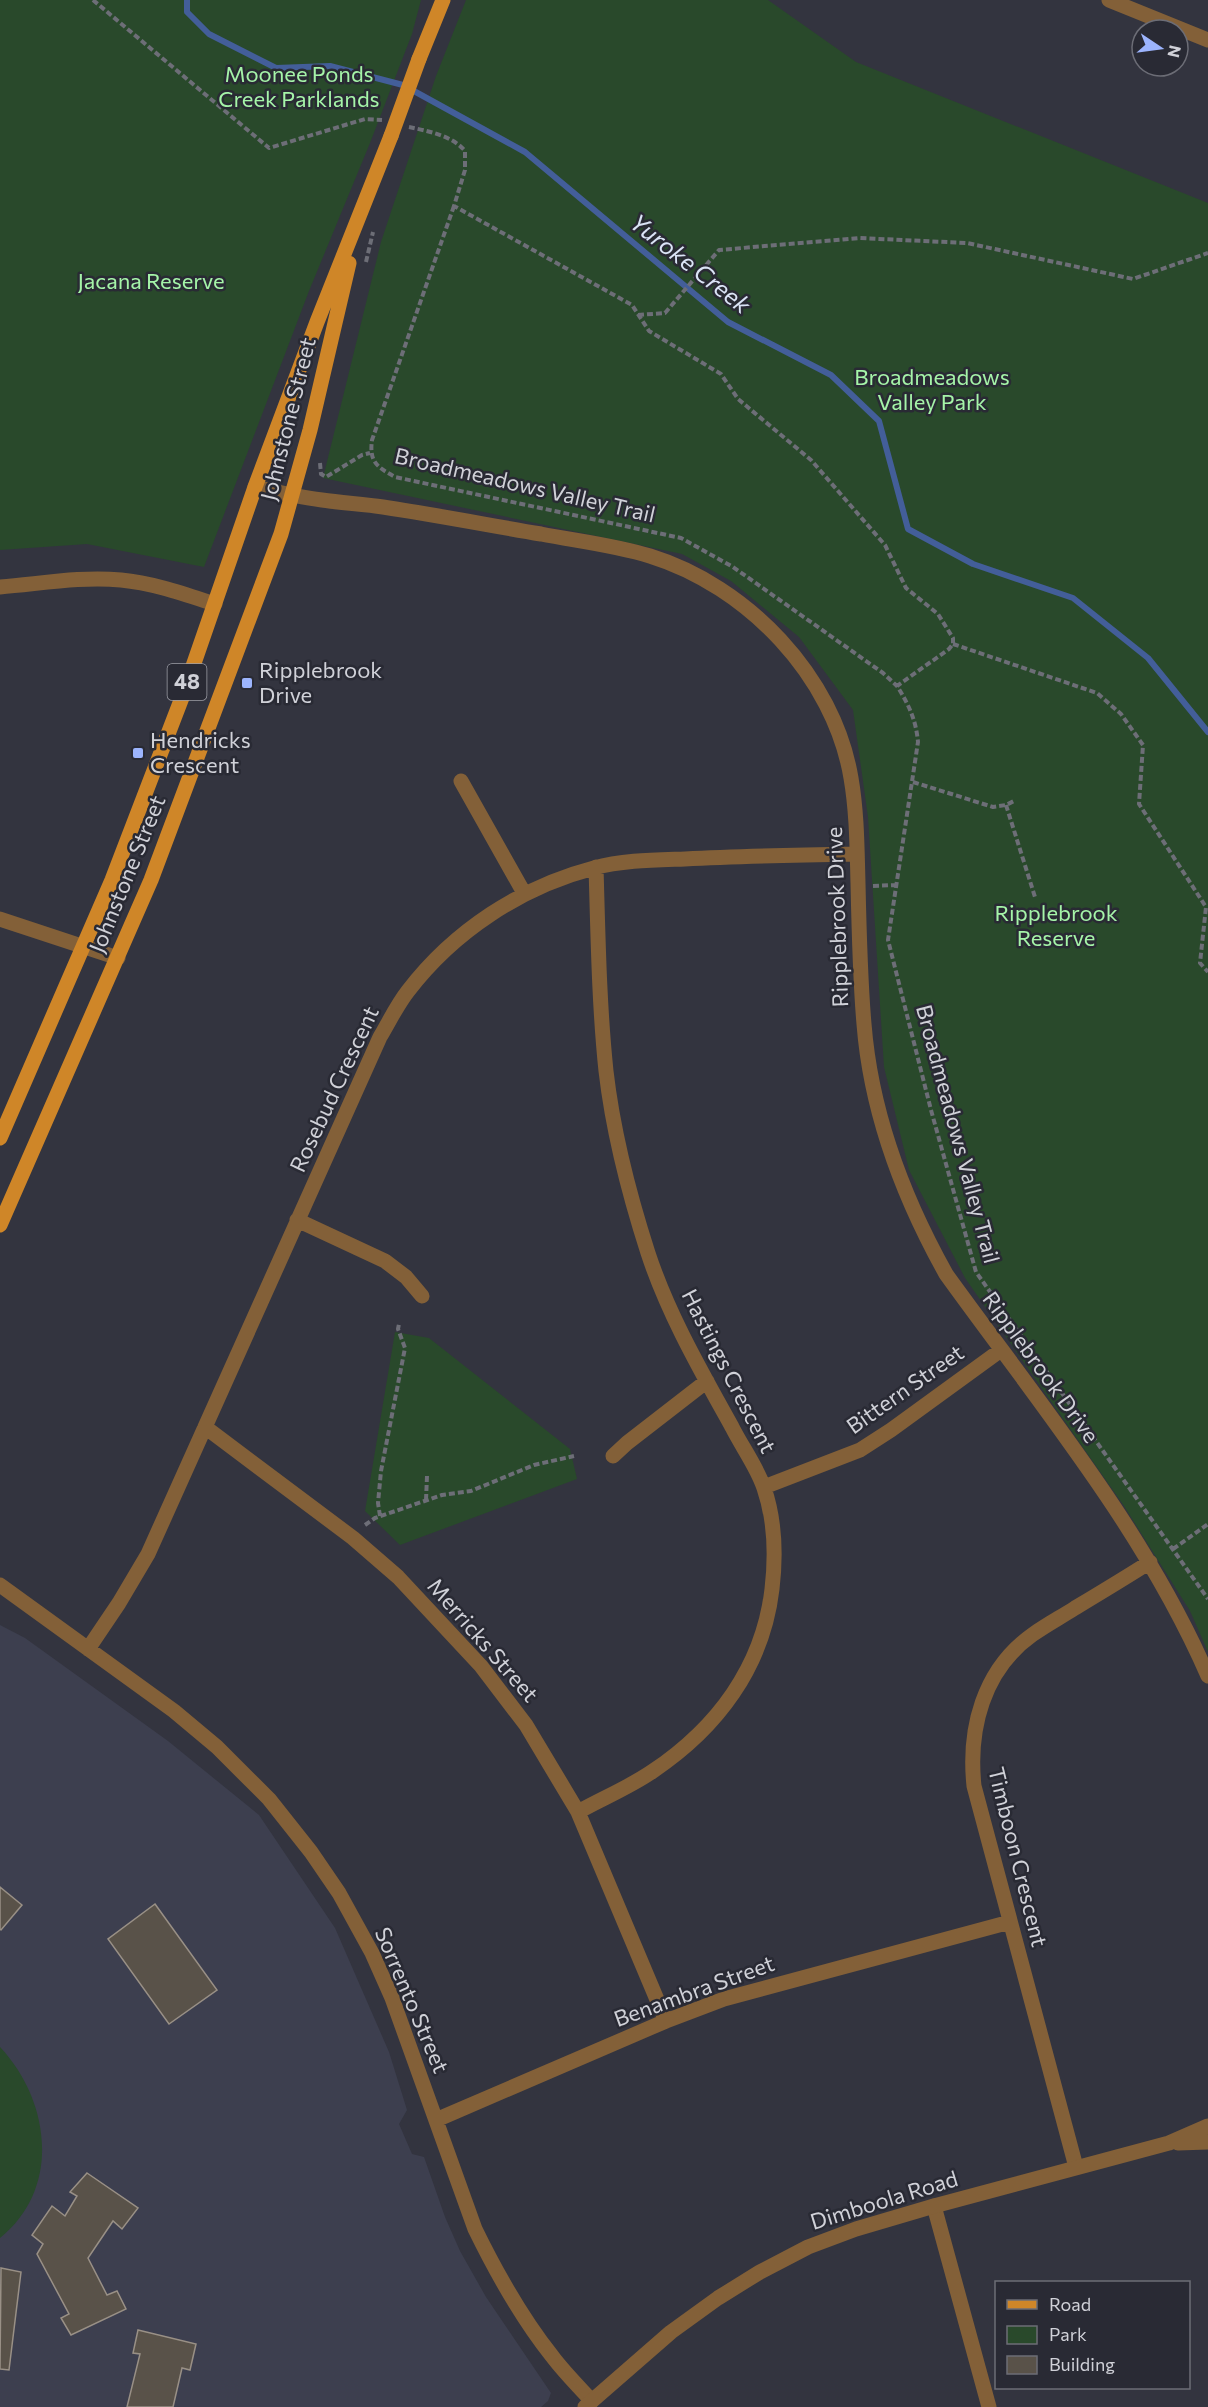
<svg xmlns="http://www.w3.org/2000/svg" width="1208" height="2407" font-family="Commissioner,sans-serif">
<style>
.built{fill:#3d3f4f}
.green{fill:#29492b}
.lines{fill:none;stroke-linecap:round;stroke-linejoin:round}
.stream{stroke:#435e99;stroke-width:6}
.building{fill:#595249;stroke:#999086;stroke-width:1.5}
.path{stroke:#6d6e77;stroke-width:4;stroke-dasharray:6 3;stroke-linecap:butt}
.minor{stroke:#836038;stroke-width:15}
.tertiary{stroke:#836038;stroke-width:15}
.primary{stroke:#cf8628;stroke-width:15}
.primary-bridge{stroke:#cf8628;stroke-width:15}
.poi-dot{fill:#9cb4fd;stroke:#292a34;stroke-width:2}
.labels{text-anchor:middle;stroke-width:5;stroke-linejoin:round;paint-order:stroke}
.shield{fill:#292a34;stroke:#9e9fa7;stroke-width:1.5}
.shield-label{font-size:21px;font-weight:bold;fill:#d0d1d8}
.park-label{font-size:22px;fill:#a5f4a8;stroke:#292a34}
.street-label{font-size:22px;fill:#d0d1d8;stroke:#292a34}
.poi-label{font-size:22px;fill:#d0d1d8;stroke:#292a34;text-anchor:start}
.water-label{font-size:24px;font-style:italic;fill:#dbe4f6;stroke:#292a34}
</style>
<rect width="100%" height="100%" fill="#33343f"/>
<path class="built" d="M 0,1625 L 25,1638 L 168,1741 L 259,1815 L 335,1928 L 389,2052 L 407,2110 L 399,2124 L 412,2154 L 424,2157 L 445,2217 L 460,2251 L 486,2297 L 551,2393 L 548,2401 L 541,2407 L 0,2407 Z"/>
<path class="green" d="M 0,0 L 421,0 L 412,34 L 370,143 L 309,291 L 204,567 L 87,544 L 0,550 Z
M 466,0 L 768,0 L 856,62 L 1208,203 L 1208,1652 L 1190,1611 L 1124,1506 L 965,1278 L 909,1170 L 884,1067 L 868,817 L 853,710 L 799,637 L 731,581 L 682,554 L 323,478 L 381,242 L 436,76 Z
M 395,1332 L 429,1338 L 570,1449 L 577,1479 L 400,1545 L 365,1511 Z
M 0,2047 C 50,2100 62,2188 0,2238 Z"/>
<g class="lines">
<path class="stream" d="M 187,0 L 187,12 L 209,34 L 276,68 L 330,66 L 403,85 L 525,152 L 728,322 L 831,375 L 879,421 L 908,529 L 973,564 L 1073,598 L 1148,658 L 1208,732"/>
</g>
<path class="building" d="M 0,1887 L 22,1905 L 1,1930 L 0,1929 Z
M 155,1904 L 217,1990 L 169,2024 L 108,1939 Z
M 87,2173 L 138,2208 L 122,2229 L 113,2221 L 88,2258 L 107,2295 L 117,2291 L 126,2309 L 71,2335 L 61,2318 L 69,2314 L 37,2254 L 43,2244 L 32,2235 L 52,2206 L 65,2216 L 77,2196 L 70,2192 Z
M 1,2268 L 21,2272 L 9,2370 L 0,2369 Z
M 138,2330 L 196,2344 L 190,2370 L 182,2368 L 173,2407 L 127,2407 L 140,2354 L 133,2353 Z"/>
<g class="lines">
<path class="path" d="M 93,0 L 269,148 L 365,119 L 382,120
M 409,127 C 428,131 453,136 465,151 L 465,170 L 454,206 L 632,305 L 649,331 L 721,374 L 738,399 L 811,460 L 885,545 L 906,588 L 938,614 L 953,638 L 953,644 L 949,649 L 897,686 C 909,705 916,720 918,742 L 888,940 L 931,1110 L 976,1272 L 1208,1599
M 454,206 L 372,440 C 369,462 377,467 395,477 L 681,538 L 733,567 L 883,673 L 897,686
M 366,262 L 373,232
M 638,315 L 665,313 L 719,250 L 859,238 L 967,243 L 1133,279 L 1208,253
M 320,463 L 321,474 L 326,477 L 362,455 L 370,453
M 953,644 L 1097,693 L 1121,714 L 1143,745 L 1139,804 L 1206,907 L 1200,963 L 1208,972
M 913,782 L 993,807 L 1006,805 L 1014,801
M 1006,805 L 1035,897
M 873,886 L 896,885
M 426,1500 L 427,1476
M 380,1516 L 378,1503 L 381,1471 L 405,1348 L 398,1329 L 399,1324
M 365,1525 L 375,1518 L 442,1495 L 471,1491 L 534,1465 L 574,1456
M 1173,1549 L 1208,1524"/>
<path class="minor" d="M 1109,0 L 1208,40
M 255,487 C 277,492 299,497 322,500 C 342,503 363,504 383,507 C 436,515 488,525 541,534 C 577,541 614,545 650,556 C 747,586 834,676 851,778 C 857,813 857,848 858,883 C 859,930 860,978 864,1024 C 871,1113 903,1197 946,1274 C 1039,1403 1144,1529 1208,1676
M 0,587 C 39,584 81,576 121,580 C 153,583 184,594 215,604
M 461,781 L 524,893
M 0,919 L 118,958
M 297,1220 L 385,1261 L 406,1277 L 422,1296
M 205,1427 L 353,1538 L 398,1577 L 481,1666 L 526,1725 L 578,1812 L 666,2021
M 613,1456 L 627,1443 L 707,1381
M 764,1487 L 860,1450 L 891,1430 L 1001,1350
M 0,1585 L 174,1711 L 217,1747 L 269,1799 L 311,1852 L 339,1893 L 372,1953 L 392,1998 L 475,2229 C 497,2274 521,2317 552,2356 C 564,2372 578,2386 592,2401
M 88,1649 L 119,1603 L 148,1554 L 380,1037 C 389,1022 397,1005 408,991 C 454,931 521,887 594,868 C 623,860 655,860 685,859 C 742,856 800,855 857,854
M 578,1812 C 603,1798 630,1787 653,1771 C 717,1728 763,1667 772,1589 C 776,1555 775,1520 764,1488 C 757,1467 742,1447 732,1427 C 701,1371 668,1314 648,1253 C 629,1194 613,1132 606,1071 C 599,1004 598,935 596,867
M 436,2120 L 666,2021 L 724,1999 L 1010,1922
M 1076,2167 L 974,1786 C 968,1729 983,1670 1032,1635 C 1046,1625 1061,1617 1075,1608 C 1100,1593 1125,1578 1150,1562
M 934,2206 L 989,2407"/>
<path class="tertiary" d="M 1178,2143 L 1208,2142
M 585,2407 L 671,2332 L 718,2298 L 760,2272 L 808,2247 L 856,2229 L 934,2206 L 1169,2143 L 1208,2126"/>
<path class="primary" d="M 419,59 L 443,0
M 0,1138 L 112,880 L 183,695 L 255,487 L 317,322 L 391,136
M 0,1225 L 151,880 L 281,534 L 310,430 L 349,263"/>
<path class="primary-bridge" d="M 391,136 L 419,59"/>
</g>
<g class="poi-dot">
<rect x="241" y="677" width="12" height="12" rx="3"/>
<rect x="132" y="747" width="12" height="12" rx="3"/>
</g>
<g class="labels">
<rect class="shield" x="167.5" y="664" width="39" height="36" rx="4.5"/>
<g class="shield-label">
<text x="187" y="689">48</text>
</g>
<g class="park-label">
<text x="299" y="82">Moonee Ponds<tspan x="299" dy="25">Creek Parklands</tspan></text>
<text x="151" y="289">Jacana Reserve</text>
<text x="932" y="385">Broadmeadows<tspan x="932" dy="25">Valley Park</tspan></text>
<text x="1056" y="921">Ripplebrook<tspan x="1056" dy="25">Reserve</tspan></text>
</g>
<g class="street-label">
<text transform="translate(288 419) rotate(-76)" y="8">Johnstone Street</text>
<text transform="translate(525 485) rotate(13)" y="8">Broadmeadows Valley Trail</text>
<text transform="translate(127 874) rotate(-68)" y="8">Johnstone Street</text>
<text transform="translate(837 917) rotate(-92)" y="8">Ripplebrook Drive</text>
<text transform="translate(334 1089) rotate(-65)" y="8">Rosebud Crescent</text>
<text transform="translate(958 1134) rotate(75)" y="8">Broadmeadows Valley Trail</text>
<text transform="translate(1041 1367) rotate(54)" y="8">Ripplebrook Drive</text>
<text transform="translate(729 1371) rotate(63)" y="8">Hastings Crescent</text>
<text transform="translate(905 1389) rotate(-35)" y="8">Bittern Street</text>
<text transform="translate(483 1640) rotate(49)" y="8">Merricks Street</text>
<text transform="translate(1018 1857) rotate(76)" y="8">Timboon Crescent</text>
<text transform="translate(694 1991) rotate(-20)" y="8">Benambra Street</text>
<text transform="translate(412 2000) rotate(67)" y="8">Sorrento Street</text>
<text transform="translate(884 2200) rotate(-17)" y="8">Dimboola Road</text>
</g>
<g class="poi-label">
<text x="259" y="678">Ripplebrook<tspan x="259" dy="25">Drive</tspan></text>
<text x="150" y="748">Hendricks<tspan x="150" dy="25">Crescent</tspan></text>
</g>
<g class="water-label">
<text transform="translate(690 264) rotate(38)" y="8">Yuroke Creek</text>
</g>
</g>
<rect x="995" y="2281" width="195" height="108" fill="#292a34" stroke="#6c6d76" stroke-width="1.5"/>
<rect x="1007" y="2300" width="30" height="9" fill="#cf8628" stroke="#6c6d76" stroke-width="1.5"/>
<text x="1049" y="2311" font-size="18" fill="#d0d1d8">Road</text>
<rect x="1007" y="2326" width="30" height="18" fill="#29492b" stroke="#6c6d76" stroke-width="1.5"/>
<text x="1049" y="2341" font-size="18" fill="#d0d1d8">Park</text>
<rect x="1007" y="2356" width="30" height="18" fill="#595249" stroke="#6c6d76" stroke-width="1.5"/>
<text x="1049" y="2371" font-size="18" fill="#d0d1d8">Building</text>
<g transform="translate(1160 48) rotate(103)"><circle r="28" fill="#292a34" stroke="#6c6d76" stroke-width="1.5"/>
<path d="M0-4.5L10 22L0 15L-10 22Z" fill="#9cb4fd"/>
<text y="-9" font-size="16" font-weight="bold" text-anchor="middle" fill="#d0d1d8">N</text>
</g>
</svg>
